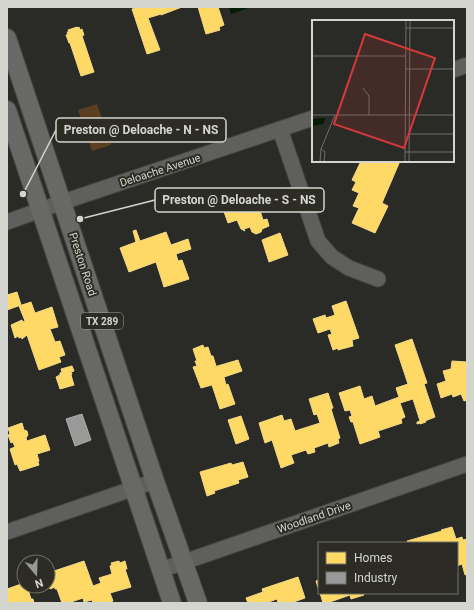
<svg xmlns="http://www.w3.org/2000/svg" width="474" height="610" font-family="Roboto,sans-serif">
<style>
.green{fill:#5a3f20}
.water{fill:#041b05}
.homes{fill:#ffd966;stroke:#f2d886}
.industry{fill:#999;stroke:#ababaa}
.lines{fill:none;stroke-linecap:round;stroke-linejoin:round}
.minor-casing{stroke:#454542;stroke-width:17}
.major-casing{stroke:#454542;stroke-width:20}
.minor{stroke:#5f5f5d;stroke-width:15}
.major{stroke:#686866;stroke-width:18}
.labels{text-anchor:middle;stroke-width:4;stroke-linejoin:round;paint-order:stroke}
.shield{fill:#2c2c24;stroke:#a2a29c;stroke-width:1}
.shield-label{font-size:10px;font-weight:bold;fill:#d5d5d0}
.street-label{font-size:11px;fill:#d5d5d0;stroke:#2c2c24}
.inset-road{fill:none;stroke:#6e6e6a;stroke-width:1}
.view{fill:#d63939;fill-opacity:0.15;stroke:#d63939;stroke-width:2}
.inset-edge{fill:none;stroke:#d5d5d0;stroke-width:2}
.leader{fill:none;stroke:#d5d5d0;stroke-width:1.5}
.callout-dot{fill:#d5d5d0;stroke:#2c2c24;stroke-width:1.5}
.callout{fill:#2c2c24;stroke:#d5d5d0;stroke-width:1.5}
.callout-label{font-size:12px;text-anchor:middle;font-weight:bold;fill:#d5d5d0}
</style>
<rect width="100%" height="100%" fill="#2a2a26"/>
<path class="green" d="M 97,104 L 111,145 L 92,151 L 78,110 Z"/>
<path class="water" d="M 229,7 L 251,7 L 231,14 Z"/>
<path class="homes" d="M 140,7 L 182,7 L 161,15 L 161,14 L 148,18 L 160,50 L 147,54 L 132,9 Z
M 198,7 L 218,7 L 224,25 L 219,27 L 220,30 L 206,34 Z
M 77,27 L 77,28 L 79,27 L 80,30 L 82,29 L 84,35 L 82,36 L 94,72 L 81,76 L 70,43 L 69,43 L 66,35 L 68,34 L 67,32 L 69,32 L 68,30 Z
M 361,161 L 400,161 L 382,203 L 388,206 L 375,233 L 352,223 L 359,208 L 353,206 L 359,193 L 352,190 L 356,182 L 352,180 Z
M 256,198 L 263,220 L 267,219 L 269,226 L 262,229 L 261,232 L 256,234 L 252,232 L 250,227 L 244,229 L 245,231 L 241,229 L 237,220 L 228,223 L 223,209 L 233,205 L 234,207 Z
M 136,230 L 140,241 L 166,232 L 171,245 L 188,239 L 191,249 L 176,254 L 178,261 L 182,260 L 189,279 L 164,287 L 156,262 L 129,272 L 120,248 L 136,242 L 133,231 Z
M 280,233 L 288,255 L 269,262 L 262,240 Z
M 17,292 L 21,305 L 7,310 L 7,295 Z
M 346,301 L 359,338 L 352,340 L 353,346 L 338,350 L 338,348 L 333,350 L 328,335 L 332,334 L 330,329 L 318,333 L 313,319 L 325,315 L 326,318 L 335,315 L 332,306 Z
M 31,302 L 35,313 L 52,307 L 58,327 L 50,329 L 55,342 L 60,341 L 65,355 L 59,357 L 61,362 L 39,370 L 27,335 L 22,339 L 21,337 L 19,338 L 18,336 L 15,338 L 11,325 L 22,320 L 23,322 L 25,321 L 19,306 Z
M 412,339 L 427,383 L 424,384 L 435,417 L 425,421 L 426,422 L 420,424 L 420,423 L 417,424 L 417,422 L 420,421 L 413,399 L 400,403 L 405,417 L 401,419 L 402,423 L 378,431 L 380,437 L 360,444 L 353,422 L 351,422 L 349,417 L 352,416 L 350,410 L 345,411 L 339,393 L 360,386 L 364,399 L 372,396 L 375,406 L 399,397 L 396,388 L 408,384 L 395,345 Z
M 203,345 L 204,348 L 208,347 L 211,356 L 213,356 L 216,366 L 214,366 L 214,367 L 238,360 L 242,371 L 224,377 L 226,385 L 228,384 L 235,404 L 220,409 L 212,385 L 201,388 L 193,367 L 197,366 L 195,361 L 197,361 L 193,349 Z
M 452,361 L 467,362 L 467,400 L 464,401 L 461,394 L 453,397 L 452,394 L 441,398 L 437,384 L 446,381 L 443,371 L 451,369 Z
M 72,366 L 74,371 L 71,372 L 72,374 L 71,375 L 74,385 L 60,389 L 56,377 L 60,375 L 60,373 L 62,372 L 61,369 Z
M 328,393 L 333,408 L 331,409 L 340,438 L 338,439 L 339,443 L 329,447 L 328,443 L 314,448 L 315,452 L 308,454 L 306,450 L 291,455 L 294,463 L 281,468 L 272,440 L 265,443 L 259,423 L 282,415 L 284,421 L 291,419 L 295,431 L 320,423 L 317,414 L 314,415 L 309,399 Z
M 241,416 L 249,439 L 236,444 L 228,420 Z
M 22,423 L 24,430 L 27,431 L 28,435 L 26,438 L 27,441 L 45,435 L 50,450 L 37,454 L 39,461 L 38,462 L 39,465 L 20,471 L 17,464 L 15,465 L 10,449 L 15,447 L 13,442 L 11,443 L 8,435 L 10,434 L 8,428 Z
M 243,462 L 248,477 L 238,480 L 239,483 L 214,491 L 215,493 L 207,496 L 200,472 L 231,463 L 232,465 Z
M 452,527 L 456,539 L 462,537 L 463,540 L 467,539 L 467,574 L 465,575 L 462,564 L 457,566 L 457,543 L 408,543 L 407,541 L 442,531 L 441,530 Z
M 84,561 L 93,586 L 101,583 L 99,578 L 112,574 L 110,566 L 112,565 L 111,563 L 119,561 L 120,563 L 125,561 L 127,569 L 125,569 L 131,587 L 110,593 L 113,601 L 108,603 L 93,603 L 92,600 L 84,602 L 83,598 L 68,603 L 62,603 L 57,589 L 55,589 L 55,587 L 50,589 L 48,582 L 48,573 Z
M 298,577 L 305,598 L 291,603 L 278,603 L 277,599 L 266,603 L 248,603 L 246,598 L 263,592 L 262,589 Z
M 319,580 L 319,591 L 316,581 Z
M 24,583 L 24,586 L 27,586 L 31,599 L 33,599 L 34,603 L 7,603 L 7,589 Z
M 320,593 L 363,593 L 364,595 L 351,599 L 350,595 L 327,603 L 323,603 Z"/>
<path class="industry" d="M 82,414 L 91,440 L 75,446 L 66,419 Z"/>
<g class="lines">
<defs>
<path id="minor" d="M 453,70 L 467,65
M 280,129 L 318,241 L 332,257 L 349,268 L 378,279
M 7,222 L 63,202 L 313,118
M 7,532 L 155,481
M 161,570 L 467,464"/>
<path id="major" d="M 7,38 L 155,481 L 198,603
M 7,110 L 172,603"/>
</defs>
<use href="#minor" class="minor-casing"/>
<use href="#major" class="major-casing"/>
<use href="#minor" class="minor"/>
<use href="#major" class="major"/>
</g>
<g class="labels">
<rect class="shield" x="81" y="313" width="42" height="16" rx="3"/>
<g class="shield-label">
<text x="102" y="325">TX 289</text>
</g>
<g class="street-label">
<text transform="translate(160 170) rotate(-18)" y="4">Deloache Avenue</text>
<text transform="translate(83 264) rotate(72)" y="4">Preston Road</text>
<text transform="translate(314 517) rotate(-19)" y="4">Woodland Drive</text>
</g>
</g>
<g transform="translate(312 20)">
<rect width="142" height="142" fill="#2a2a26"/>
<path d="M 14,98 L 11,104 L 0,106 L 0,99 Z" fill="#041b05"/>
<path class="inset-road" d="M 94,8 L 142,8M 0,36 L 93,36M 94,49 L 142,49M 51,68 L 57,76 L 57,95M 0,95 L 142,95M 97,114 L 142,114M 9,129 L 13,132 L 12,142M 93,132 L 142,132M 8,142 L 9,129 L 23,95M 93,142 L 94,0M 97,142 L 98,0"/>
<path class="view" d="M 53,14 L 123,38 L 92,128 L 22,104 Z"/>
<rect width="142" height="142" class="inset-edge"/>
</g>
<path class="leader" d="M23 194L56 130M80 219L155 200"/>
<g class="callout-dot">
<circle cx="23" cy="194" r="4"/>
<circle cx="80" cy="219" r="4"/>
</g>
<g class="callout">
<rect x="56" y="118" width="170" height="24" rx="4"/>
<rect x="155" y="188" width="169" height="24" rx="4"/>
</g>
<g class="callout-label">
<text x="141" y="134">Preston @ Deloache - N - NS</text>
<text x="239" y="204">Preston @ Deloache - S - NS</text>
</g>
<rect width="474" height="610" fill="none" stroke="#d5d5d0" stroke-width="16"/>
<rect x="318" y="542" width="140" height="52" fill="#2c2c24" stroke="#707069"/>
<rect x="326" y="552" width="20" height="12" fill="#ffd966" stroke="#707069"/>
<text x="354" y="562" font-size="12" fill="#d5d5d0">Homes</text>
<rect x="326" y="572" width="20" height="12" fill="#999999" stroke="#707069"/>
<text x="354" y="582" font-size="12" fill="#d5d5d0">Industry</text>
<g transform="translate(36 574) rotate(161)"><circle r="19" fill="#2c2c24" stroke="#707069"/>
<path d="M0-3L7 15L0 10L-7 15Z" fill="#999994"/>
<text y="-6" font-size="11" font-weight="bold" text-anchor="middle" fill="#d5d5d0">N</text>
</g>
</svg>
